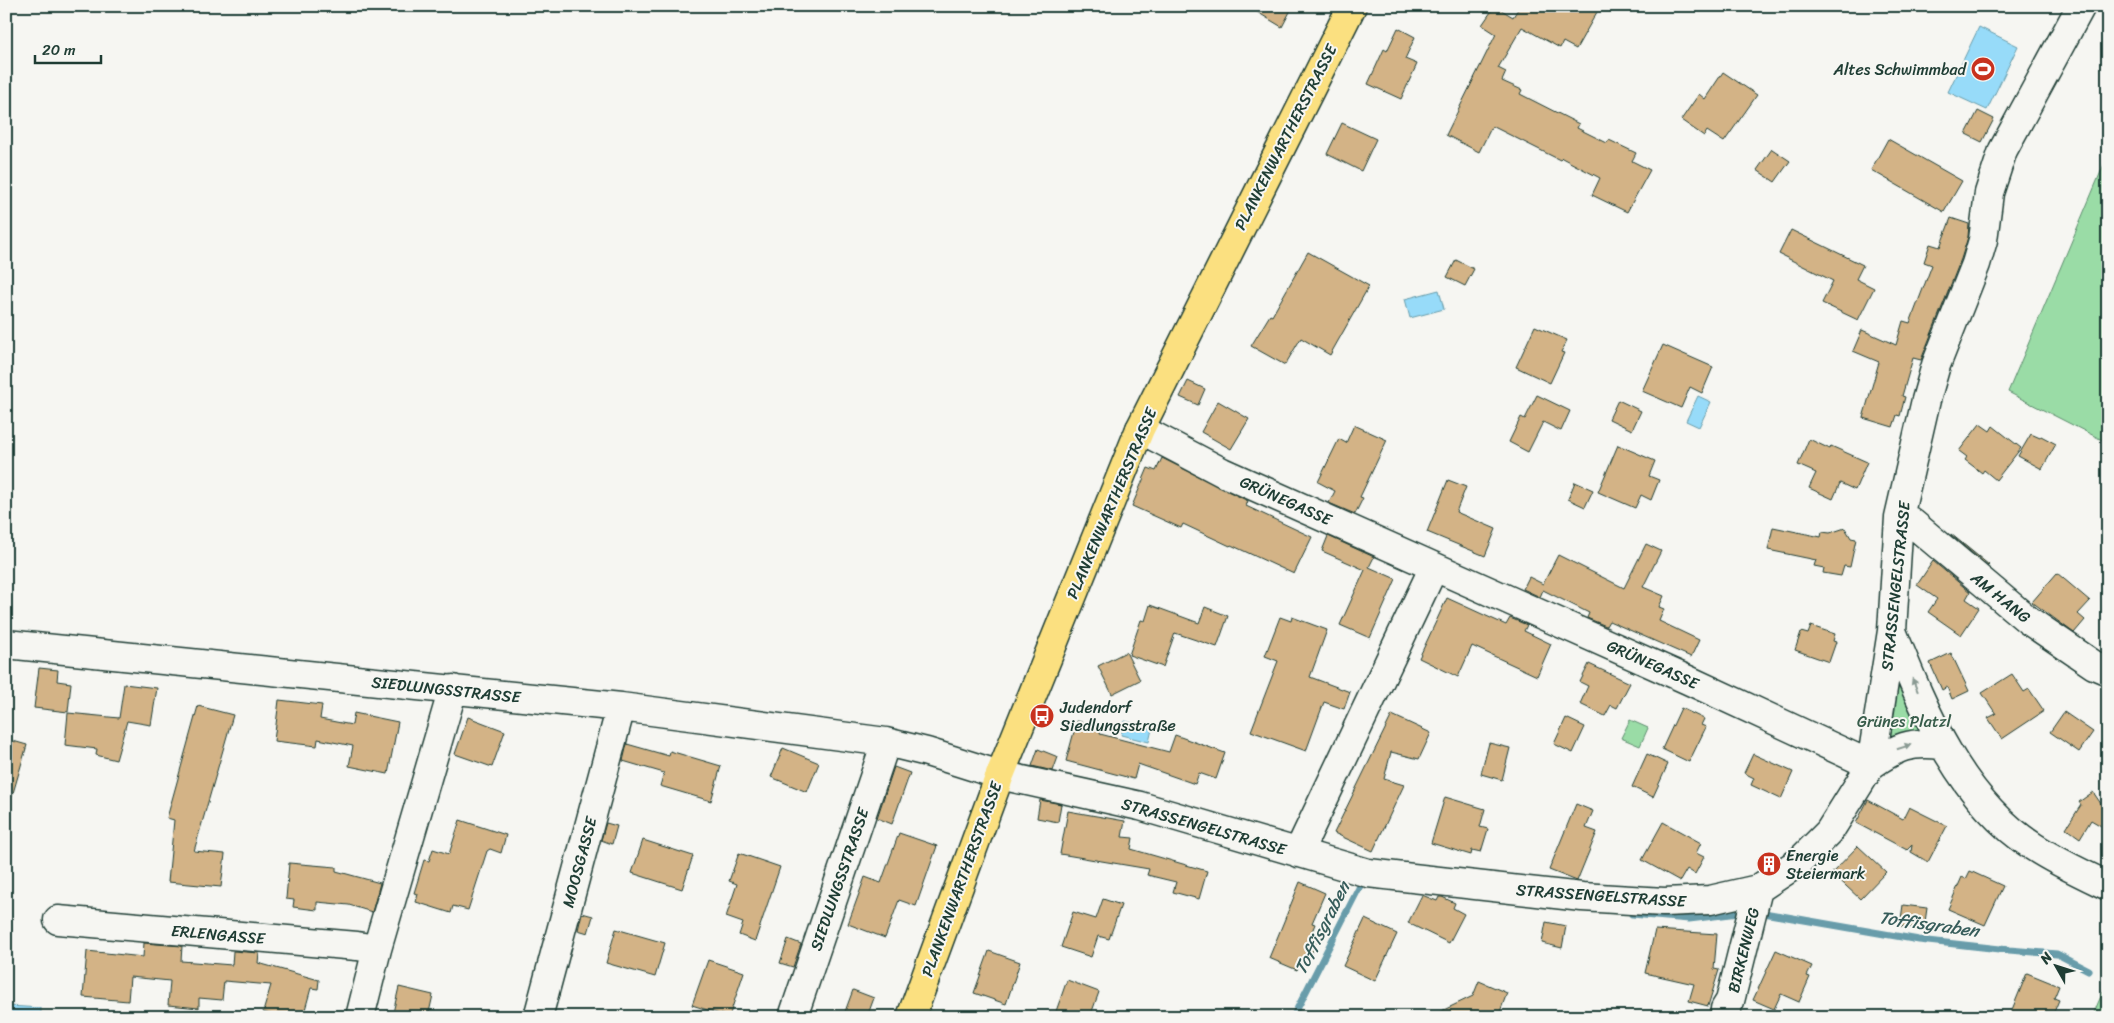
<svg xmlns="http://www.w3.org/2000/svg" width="2114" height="1023" font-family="Sriracha,sans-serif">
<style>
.green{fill:#9adca6;stroke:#5c8c6d}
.water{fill:#97dbf9;stroke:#679caa}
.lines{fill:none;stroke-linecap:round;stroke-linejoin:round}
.stream{stroke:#679caa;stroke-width:7}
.building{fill:#d3b386;stroke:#1f3d34}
.minor-casing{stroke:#1f3d34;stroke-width:31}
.major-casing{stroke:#1f3d34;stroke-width:31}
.minor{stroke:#f6f6f2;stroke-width:28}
.major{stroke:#fbe080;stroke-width:28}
.oneway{fill:#8a9a93}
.labels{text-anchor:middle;stroke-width:4;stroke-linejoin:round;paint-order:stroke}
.poi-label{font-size:16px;fill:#1f3d34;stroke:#f6f6f2;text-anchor:start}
.street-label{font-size:16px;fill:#1f3d34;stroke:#f6f6f2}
.park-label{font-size:16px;fill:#385d4b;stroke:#f6f6f2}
.water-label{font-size:18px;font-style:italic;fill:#375d5b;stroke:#f6f6f2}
</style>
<rect width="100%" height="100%" fill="#f6f6f2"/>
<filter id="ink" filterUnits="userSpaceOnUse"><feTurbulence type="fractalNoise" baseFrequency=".02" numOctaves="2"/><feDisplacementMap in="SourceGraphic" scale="10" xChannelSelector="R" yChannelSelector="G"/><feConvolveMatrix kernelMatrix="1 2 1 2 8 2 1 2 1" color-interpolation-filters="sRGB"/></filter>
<g filter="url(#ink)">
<path class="green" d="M 2108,155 L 2108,443 L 2008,392 Z
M 1892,631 L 1935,728 L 1888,753 Z
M 1630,720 L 1648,728 L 1640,746 L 1621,738 Z
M 2108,980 L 2108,1017 L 2092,1017 Z"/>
<path class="water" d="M 1979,27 L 2018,46 L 1987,110 L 1948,92 Z
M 1439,290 L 1444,309 L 1410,318 L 1405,299 Z
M 1698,396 L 1711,402 L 1699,427 L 1686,421 Z
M 1125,721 L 1152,729 L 1149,742 L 1121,735 Z
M 9,1006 L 41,1008 L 41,1017 L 8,1017 Z"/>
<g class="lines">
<path class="stream" d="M 1764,913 L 1919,940 L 2009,950 L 2057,954 L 2088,970
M 1632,914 L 1689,919 L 1739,913
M 1293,1017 L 1362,882 L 1368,882"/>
</g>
<path class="building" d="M 1247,6 L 1293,6 L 1282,27 Z
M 1495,6 L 1513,17 L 1520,6 L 1588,6 L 1597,12 L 1576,49 L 1563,42 L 1560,48 L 1522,27 L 1498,68 L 1506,72 L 1502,81 L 1522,90 L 1520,94 L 1579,124 L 1577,128 L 1607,143 L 1609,140 L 1636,153 L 1632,161 L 1650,170 L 1627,212 L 1592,195 L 1600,178 L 1562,158 L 1560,160 L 1492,126 L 1479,152 L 1446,135 L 1496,34 L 1482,25 Z
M 1398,28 L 1415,37 L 1405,59 L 1417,64 L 1401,99 L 1368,84 L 1384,49 L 1387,51 Z
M 1723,72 L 1757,95 L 1724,142 L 1707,131 L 1704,136 L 1681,120 L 1699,94 L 1705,99 Z
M 1978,111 L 1994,119 L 1982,142 L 1966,134 Z
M 1342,123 L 1376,139 L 1361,171 L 1327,154 Z
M 1888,139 L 1962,181 L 1944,212 L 1871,170 Z
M 1772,149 L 1790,161 L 1775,182 L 1757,170 Z
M 1951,218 L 1969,224 L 1968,237 L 1961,259 L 1921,360 L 1913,358 L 1902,396 L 1905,397 L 1900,416 L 1897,415 L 1893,427 L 1863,418 L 1879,362 L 1853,351 L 1862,330 L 1896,345 L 1903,321 L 1910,323 L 1932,265 L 1924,262 L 1930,244 L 1940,247 Z
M 1791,230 L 1863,265 L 1856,279 L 1874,288 L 1858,320 L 1822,303 L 1833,281 L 1779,254 Z
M 1308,252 L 1369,286 L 1330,355 L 1301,338 L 1285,365 L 1251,346 L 1270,315 L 1272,316 Z
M 1456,260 L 1474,269 L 1465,286 L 1447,277 Z
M 1535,326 L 1567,340 L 1561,352 L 1564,353 L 1550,383 L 1516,367 Z
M 1663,345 L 1713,367 L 1702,393 L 1690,387 L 1681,408 L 1642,391 Z
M 1188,381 L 1205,389 L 1198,405 L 1180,397 Z
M 1537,395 L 1570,411 L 1561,431 L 1543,422 L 1528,452 L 1509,442 L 1521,417 L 1525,419 Z
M 1618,400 L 1641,411 L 1632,430 L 1609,419 Z
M 1218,401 L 1249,419 L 1231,449 L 1201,432 Z
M 1980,424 L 1990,431 L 1993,426 L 2021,448 L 1996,480 L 1984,470 L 1982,473 L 1965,460 L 1967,457 L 1959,451 Z
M 1354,425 L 1387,440 L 1360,497 L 1363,498 L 1355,514 L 1329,503 L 1335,491 L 1318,482 L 1339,439 L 1346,443 Z
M 2031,434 L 2040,438 L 2041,436 L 2056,444 L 2042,469 L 2018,456 Z
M 1809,439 L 1830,449 L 1831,446 L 1867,462 L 1855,490 L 1840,483 L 1833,499 L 1809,488 L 1816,473 L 1798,465 Z
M 1618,445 L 1655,461 L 1649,476 L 1659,480 L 1651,500 L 1641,495 L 1635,508 L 1598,492 Z
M 1162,458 L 1248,501 L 1246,506 L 1312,537 L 1294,574 L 1231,545 L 1230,546 L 1183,524 L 1181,528 L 1132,506 L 1148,468 L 1156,471 Z
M 1448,480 L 1466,487 L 1456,512 L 1496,529 L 1485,556 L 1427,532 Z
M 1575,482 L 1593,490 L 1585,507 L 1568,499 Z
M 1773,527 L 1821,537 L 1822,532 L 1830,533 L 1845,528 L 1851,538 L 1856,539 L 1850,567 L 1844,566 L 1841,576 L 1823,573 L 1824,568 L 1814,566 L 1816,560 L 1768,550 Z
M 1951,534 L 1989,565 L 1988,566 L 1951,535 Z
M 1328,536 L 1374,557 L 1369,567 L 1396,579 L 1370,638 L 1340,625 L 1365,570 L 1322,551 Z
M 1646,544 L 1661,551 L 1643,587 L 1664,596 L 1659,607 L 1664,609 L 1659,621 L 1699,640 L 1691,657 L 1609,621 L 1606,626 L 1587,618 L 1589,613 L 1543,590 L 1540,597 L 1523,589 L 1529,577 L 1543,584 L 1558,555 L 1624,588 Z
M 1933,561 L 1970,592 L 1966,599 L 1979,608 L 1961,635 L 1928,612 L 1937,599 L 1917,585 Z
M 2057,573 L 2090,601 L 2078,614 L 2085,620 L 2074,633 L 2032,602 Z
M 1447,598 L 1506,625 L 1510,618 L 1527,625 L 1524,631 L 1551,644 L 1537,676 L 1472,646 L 1458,677 L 1419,658 Z
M 1150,605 L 1199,623 L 1205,607 L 1228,616 L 1217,647 L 1175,633 L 1163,667 L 1129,655 L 1141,620 L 1145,621 Z
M 1280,617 L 1291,621 L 1292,617 L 1327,630 L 1310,677 L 1350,692 L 1344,709 L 1324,702 L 1306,751 L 1251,731 L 1278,661 L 1265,656 Z
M 1811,626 L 1835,634 L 1833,641 L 1836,642 L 1829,662 L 1795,650 L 1801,632 L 1808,634 Z
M 1126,652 L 1140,680 L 1112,694 L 1098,666 Z
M 1951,653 L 1969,691 L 1952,699 L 1947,687 L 1942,690 L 1930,663 Z
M 1589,664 L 1630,683 L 1617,708 L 1611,705 L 1605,716 L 1580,704 L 1588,686 L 1580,682 Z
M 39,668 L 58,670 L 57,681 L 71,683 L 68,712 L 34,708 Z
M 2012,674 L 2024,692 L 2029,689 L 2044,711 L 2002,739 L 1988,718 L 1996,714 L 1982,693 Z
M 124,684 L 157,688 L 151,725 L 127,721 L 116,760 L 96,755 L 97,749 L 65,745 L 68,713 L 119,718 Z
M 279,700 L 322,705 L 320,719 L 352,725 L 354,713 L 398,722 L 388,774 L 349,766 L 353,746 L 318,739 L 317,746 L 274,741 Z
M 198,706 L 233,715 L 194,851 L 225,854 L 221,887 L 168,882 L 174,820 L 167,818 Z
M 1681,708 L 1704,719 L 1701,725 L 1706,727 L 1689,762 L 1662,749 Z
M 2064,712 L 2093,732 L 2079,752 L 2050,732 Z
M 1392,715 L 1431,733 L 1419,759 L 1391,752 L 1384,779 L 1404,785 L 1373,851 L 1334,833 Z
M 468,717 L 505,731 L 492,767 L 455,754 Z
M 1566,718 L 1585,727 L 1573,753 L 1554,744 Z
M 1077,721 L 1102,727 L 1100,734 L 1169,752 L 1175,735 L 1225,753 L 1216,779 L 1199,773 L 1195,784 L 1138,764 L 1134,779 L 1066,761 Z
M 6,739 L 27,745 L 11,800 L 6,800 Z
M 1489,743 L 1510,748 L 1502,780 L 1481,774 Z
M 627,744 L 669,756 L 670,751 L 721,766 L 711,801 L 660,786 L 664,773 L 623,761 Z
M 783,748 L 819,763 L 807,792 L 771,777 Z
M 1038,749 L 1058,757 L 1053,771 L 1032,766 Z
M 1647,754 L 1668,764 L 1653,797 L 1632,787 Z
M 1753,754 L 1793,772 L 1781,799 L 1751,785 L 1754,778 L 1744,773 Z
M 894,767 L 910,773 L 892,824 L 877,818 Z
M 2093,792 L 2108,814 L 2108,830 L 2091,820 L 2080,838 L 2066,828 L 2081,805 L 2079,802 Z
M 1445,797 L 1485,809 L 1480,827 L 1488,829 L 1481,852 L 1472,850 L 1471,855 L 1431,843 Z
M 1040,800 L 1061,804 L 1058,822 L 1037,818 Z
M 1868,800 L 1903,819 L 1909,807 L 1947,826 L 1928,862 L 1911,852 L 1912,845 L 1907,850 L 1856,823 Z
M 1576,804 L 1593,811 L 1586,828 L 1597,832 L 1577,881 L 1549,870 Z
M 1068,811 L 1125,821 L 1122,837 L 1133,838 L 1131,849 L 1207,871 L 1199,899 L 1173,892 L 1176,882 L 1147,875 L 1149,869 L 1060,854 Z
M 460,820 L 506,835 L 501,853 L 490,849 L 487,851 L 468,910 L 453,906 L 451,913 L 416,902 L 418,894 L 414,893 L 424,860 L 429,861 L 433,849 L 449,854 Z
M 1663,822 L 1701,843 L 1696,853 L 1704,857 L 1695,874 L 1687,869 L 1680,881 L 1642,860 Z
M 606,823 L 617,826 L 612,844 L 601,840 Z
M 899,833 L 937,846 L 916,906 L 899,900 L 885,938 L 848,924 L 865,877 L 881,883 Z
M 643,840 L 693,856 L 682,889 L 632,873 Z
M 1858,846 L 1886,872 L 1860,899 L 1832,873 Z
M 739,853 L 780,867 L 755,941 L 739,935 L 743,923 L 726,917 L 737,884 L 729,881 Z
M 289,863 L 336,867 L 336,871 L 380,883 L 372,912 L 349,905 L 317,902 L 317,910 L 293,907 L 294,900 L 286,899 Z
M 1970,871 L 2003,886 L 1985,925 L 1948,909 L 1962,877 L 1966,879 Z
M 1300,882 L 1325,893 L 1312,923 L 1315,924 L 1311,934 L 1318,937 L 1307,965 L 1300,963 L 1297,970 L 1269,958 Z
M 1422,895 L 1437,901 L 1439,897 L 1442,897 L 1455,903 L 1453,908 L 1464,914 L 1449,943 L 1408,923 Z
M 1103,899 L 1121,905 L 1109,939 L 1098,936 L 1091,957 L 1061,947 L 1073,912 L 1096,919 Z
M 1903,905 L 1927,908 L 1924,929 L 1900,926 Z
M 582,913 L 593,916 L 588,933 L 578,930 Z
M 1365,919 L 1397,934 L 1375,981 L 1343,966 Z
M 1546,922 L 1566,926 L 1562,948 L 1542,943 Z
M 616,929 L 665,943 L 655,977 L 606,963 Z
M 1655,930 L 1717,934 L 1714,969 L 1719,970 L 1708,1006 L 1689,1001 L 1694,984 L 1645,973 Z
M 788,939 L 801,944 L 793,967 L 780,963 Z
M 144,943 L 182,946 L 181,961 L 232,965 L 233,951 L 259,953 L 258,963 L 319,980 L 318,989 L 311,988 L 303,1017 L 281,1017 L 263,1012 L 271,985 L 224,981 L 222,1000 L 199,998 L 199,1008 L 168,1005 L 170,981 L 130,977 L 128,1001 L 83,997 L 87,951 L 143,957 Z
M 1776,950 L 1812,966 L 1807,976 L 1810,977 L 1799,1002 L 1781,994 L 1774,1009 L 1753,1000 Z
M 989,951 L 1020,962 L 1006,1004 L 974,993 Z
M 708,960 L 744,972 L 729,1017 L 692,1005 Z
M 2027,973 L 2059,986 L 2054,998 L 2059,1000 L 2052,1017 L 2009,1017 Z
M 1067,980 L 1099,992 L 1090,1017 L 1054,1017 Z
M 1479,981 L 1507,993 L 1498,1017 L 1429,1017 L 1473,996 Z
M 399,987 L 433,995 L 428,1017 L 392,1017 Z
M 853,990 L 874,998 L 867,1017 L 843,1017 Z"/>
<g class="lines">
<defs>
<path id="minor" d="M 1140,429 L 1222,472 L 1688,680 L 1871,765 C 1897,747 1910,741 1942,745
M 1899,517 L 1910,521 L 2028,620 L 2094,665 L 2108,671
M 1892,631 C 1924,710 1959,799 2034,847 C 2057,862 2083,874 2108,886
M 6,644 L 621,707 L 886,742 L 927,752 L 1000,775 L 1140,806 L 1368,873 L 1582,897 L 1664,902 L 1710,900 L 1758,889 L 1799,862 L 1829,832 L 1871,765 L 1892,631 L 1899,517 L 1926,400 L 1936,365 L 1976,264 L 1983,240 L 1989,193 L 2003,150 L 2081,6
M 1298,853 L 1434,567
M 58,920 L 357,946 L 377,949
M 360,1017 L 377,949 L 453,689
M 538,1017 L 621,707
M 793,1017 L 886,742
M 1728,1017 L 1725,1009 L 1730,1001 L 1758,889"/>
<path id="major" d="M 911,1017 L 1000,775 L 1140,429 L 1352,6"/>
</defs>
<use href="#minor" class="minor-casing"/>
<use href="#major" class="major-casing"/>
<use href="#minor" class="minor"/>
<use href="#major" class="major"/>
</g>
<defs><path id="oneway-solid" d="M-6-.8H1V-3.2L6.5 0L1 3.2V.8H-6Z" transform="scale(1.25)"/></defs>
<g class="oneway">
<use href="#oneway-solid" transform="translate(1915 685) rotate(-113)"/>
<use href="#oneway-solid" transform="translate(1904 747) rotate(-18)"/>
</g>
</g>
<defs>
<symbol id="stadium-disc" viewBox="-11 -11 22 22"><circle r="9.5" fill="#c8321e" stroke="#f6f6f2"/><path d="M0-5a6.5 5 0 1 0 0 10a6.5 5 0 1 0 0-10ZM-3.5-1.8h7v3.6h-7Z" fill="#fff"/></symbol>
<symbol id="bus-disc" viewBox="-11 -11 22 22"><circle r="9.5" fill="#c8321e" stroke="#f6f6f2"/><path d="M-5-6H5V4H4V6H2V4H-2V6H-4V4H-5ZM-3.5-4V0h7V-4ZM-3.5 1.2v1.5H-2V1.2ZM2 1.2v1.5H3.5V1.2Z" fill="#fff"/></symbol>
<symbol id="building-disc" viewBox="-11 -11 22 22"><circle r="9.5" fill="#c8321e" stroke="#f6f6f2"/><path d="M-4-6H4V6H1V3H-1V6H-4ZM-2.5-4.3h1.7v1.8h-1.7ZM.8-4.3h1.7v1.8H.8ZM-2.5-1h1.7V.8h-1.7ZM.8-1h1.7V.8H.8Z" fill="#fff"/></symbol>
</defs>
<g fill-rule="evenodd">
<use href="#stadium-disc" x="1969" y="55" width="28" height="28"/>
<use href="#bus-disc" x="1028" y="702" width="28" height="28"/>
<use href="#building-disc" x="1755" y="850" width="28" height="28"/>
</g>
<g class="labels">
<g class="poi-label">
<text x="1966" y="75" text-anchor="end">Altes Schwimmbad</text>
<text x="1060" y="713">Judendorf<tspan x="1060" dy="18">Siedlungsstraße</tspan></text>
<text x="1786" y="861">Energie<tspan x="1786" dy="18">Steiermark</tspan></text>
</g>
<g class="street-label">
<text transform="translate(1285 137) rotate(-63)" y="6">PLANKENWARTHERSTRASSE</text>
<text transform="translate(1286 500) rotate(24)" y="6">GRÜNEGASSE</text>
<text transform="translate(1111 503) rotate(-67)" y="6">PLANKENWARTHERSTRASSE</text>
<text transform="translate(1895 586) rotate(-84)" y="6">STRASSENGELSTRASSE</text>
<text transform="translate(2001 597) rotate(39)" y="6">AM HANG</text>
<text transform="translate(1653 664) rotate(24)" y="6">GRÜNEGASSE</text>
<text transform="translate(446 689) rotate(6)" y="6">SIEDLUNGSSTRASSE</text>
<text transform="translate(1204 826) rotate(16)" y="6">STRASSENGELSTRASSE</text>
<text transform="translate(579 862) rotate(-75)" y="6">MOOSGASSE</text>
<text transform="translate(839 879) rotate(-71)" y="6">SIEDLUNGSSTRASSE</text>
<text transform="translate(961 879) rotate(-70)" y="6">PLANKENWARTHERSTRASSE</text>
<text transform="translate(1601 895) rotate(4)" y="6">STRASSENGELSTRASSE</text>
<text transform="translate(218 934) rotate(5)" y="6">ERLENGASSE</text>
<text transform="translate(1743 950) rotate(-76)" y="6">BIRKENWEG</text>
</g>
<g class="park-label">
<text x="1904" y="727">Grünes Platzl</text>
</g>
<g class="water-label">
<text transform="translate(1929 924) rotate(8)" y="6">Toffisgraben</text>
<text transform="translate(1322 928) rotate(-63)" y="6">Toffisgraben</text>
</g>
</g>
<rect width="2114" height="1023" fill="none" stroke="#f6f6f2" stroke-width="25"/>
<rect x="12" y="12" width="2089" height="998" fill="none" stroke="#1f3d34" stroke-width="2" filter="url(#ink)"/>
<g transform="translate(2056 966) rotate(309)" stroke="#f6f6f2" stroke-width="4" paint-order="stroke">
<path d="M0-4L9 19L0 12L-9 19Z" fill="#1f3d34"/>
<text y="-8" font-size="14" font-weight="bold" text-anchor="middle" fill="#1f3d34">N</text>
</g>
<path d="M35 55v8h66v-8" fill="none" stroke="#1f3d34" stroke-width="2.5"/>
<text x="42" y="55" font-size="15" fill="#1f3d34" stroke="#f6f6f2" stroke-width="4" paint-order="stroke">20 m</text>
</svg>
